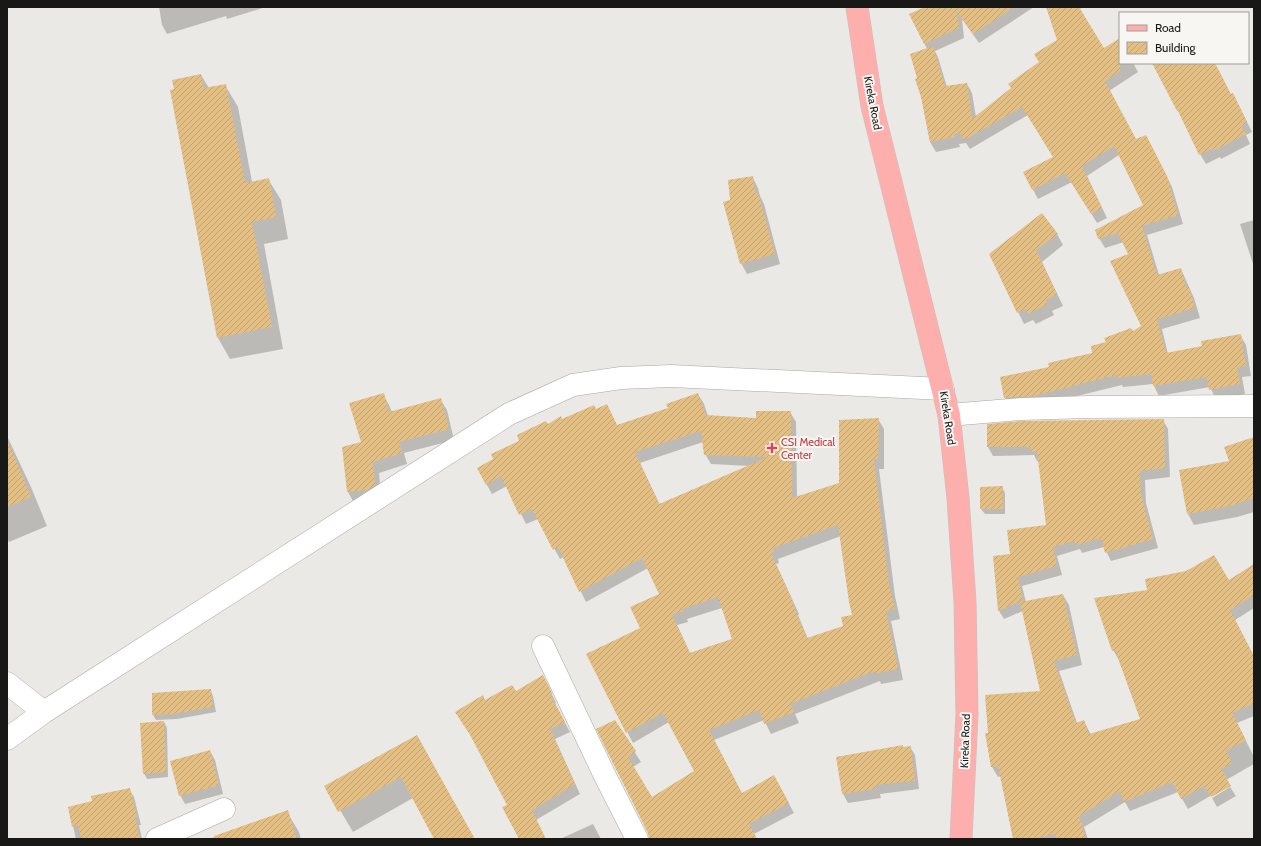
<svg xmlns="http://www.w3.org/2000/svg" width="1261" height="846" font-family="Cabin,sans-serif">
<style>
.shadow{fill:#0003;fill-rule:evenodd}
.building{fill:url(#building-hatch);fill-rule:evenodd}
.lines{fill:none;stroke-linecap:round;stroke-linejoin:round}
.minor-casing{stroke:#a9a7a3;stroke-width:23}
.major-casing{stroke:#c3c3c2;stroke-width:23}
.minor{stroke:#fff;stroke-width:22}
.major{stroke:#fdafad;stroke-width:22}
.health-dot{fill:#e0444e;stroke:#f8f6f2;stroke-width:1.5}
.labels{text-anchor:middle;stroke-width:4;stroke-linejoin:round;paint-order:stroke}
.street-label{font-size:11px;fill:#181816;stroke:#f8f6f2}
.health-label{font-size:11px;fill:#be3a42;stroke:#f8f6f2;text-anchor:start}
</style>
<defs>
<pattern id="building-hatch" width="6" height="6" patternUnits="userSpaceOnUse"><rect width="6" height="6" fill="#e4bf84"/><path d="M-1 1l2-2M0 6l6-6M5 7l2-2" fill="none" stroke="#c3a371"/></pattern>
</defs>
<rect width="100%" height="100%" fill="#ebe9e5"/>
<path class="shadow" d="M 159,7 L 266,7 L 227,19 L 226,16 L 167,34 L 162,25 Z
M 923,7 L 1034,7 L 979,43 L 962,19 L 964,38 L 935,51 L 938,57 L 947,87 L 967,84 L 972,93 L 976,117 L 1012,88 L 1040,62 L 1059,40 L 1047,7 L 1085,7 L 1079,9 L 1104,50 L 1120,42 L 1120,63 L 1133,63 L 1138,72 L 1109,91 L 1136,141 L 1146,136 L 1151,145 L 1172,187 L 1183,224 L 1147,235 L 1159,275 L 1181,269 L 1194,298 L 1200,318 L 1162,329 L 1168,354 L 1203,347 L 1240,335 L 1246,345 L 1251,376 L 1242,377 L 1245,394 L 1216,399 L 1210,387 L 1159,396 L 1153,384 L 1123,387 L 1122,385 L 1040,405 L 1010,407 L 1005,398 L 1154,350 L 1130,254 L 1124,242 L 1105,248 L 1099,238 L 1144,205 L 1119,155 L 1087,176 L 1107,218 L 1097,223 L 1072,182 L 1038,199 L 1024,173 L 1054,157 L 1028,115 L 970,149 L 966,143 L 959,144 L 960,147 L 936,152 L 930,142 L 918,79 L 927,49 L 911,14 L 924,9 Z
M 1186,63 L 1214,63 L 1231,96 L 1233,94 L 1252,132 L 1246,135 L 1250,144 L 1221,159 L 1220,157 L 1206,164 L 1200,154 Z
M 201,75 L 209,88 L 225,85 L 238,107 L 252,182 L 268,179 L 281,200 L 288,239 L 264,244 L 283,349 L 230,359 L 218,338 L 171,91 Z
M 753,178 L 758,188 L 760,196 L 764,204 L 780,264 L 747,274 L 741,263 L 732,201 Z
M 1254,220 L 1254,267 L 1240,224 Z
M 1057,234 L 1063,245 L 1042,262 L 1063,306 L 1052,311 L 1054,315 L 1036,324 L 1033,320 L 1024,324 L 990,255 Z
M 383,394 L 389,405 L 392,412 L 440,399 L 447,410 L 454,440 L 404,453 L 407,464 L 379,473 L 381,496 L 354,503 L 348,492 L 343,448 L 362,443 Z
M 698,394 L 704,404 L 708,416 L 757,419 L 790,412 L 796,422 L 797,497 L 840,484 L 878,419 L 884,429 L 884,469 L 879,469 L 895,596 L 900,619 L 891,621 L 903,680 L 881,684 L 880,681 L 795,714 L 799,723 L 771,734 L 764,720 L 714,740 L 742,794 L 780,787 L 794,813 L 754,834 L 757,839 L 650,839 L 615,721 L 641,762 L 633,767 L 651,799 L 695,772 L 669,722 L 633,743 L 587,654 L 641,629 L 660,594 L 648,568 L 586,602 L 564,557 L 560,559 L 538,519 L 526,524 L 507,486 L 492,494 L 478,469 L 548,425 L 596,410 L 617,426 L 669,409 ZM 703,442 L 705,454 L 711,464 L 750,466 L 660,505 L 640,463 ZM 841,536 L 853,616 L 844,626 L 808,639 L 798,615 L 799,614 L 776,564 L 779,563 L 778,559 ZM 722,608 L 733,639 L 690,653 L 677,625 L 688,622 L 687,619 Z
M 1163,420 L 1168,429 L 1170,477 L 1145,480 L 1146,503 L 1158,548 L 1111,561 L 1104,547 L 1082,553 L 1080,549 L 1057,556 L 1062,575 L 1022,586 L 1026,602 L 1063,595 L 1069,605 L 1082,665 L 1059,671 L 1077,723 L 1084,721 L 1091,735 L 1141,719 L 1119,660 L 1113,650 L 1254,565 L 1254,608 L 1235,620 L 1254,657 L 1254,716 L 1237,723 L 1254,757 L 1254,764 L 1226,780 L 1229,785 L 1188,809 L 1178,792 L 1130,811 L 1125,802 L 1084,827 L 1088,839 L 1014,839 L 1001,776 L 998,777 L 992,767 L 989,733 L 1041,692 L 1023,611 L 1004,619 L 999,611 L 1011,555 L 1047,526 L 1039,461 L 1037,461 L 1034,455 L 993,456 L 988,447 Z
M 7,436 L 31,487 L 47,526 L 9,542 L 7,538 Z
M 1254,444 L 1254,512 L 1237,517 L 1194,525 L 1188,514 L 1230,462 Z
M 1002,487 L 1005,493 L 1005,514 L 985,514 L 981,509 Z
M 548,686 L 556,703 L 555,704 L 570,732 L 555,739 L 580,794 L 536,820 L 543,839 L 520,839 L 508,805 L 485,701 L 515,693 Z
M 210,690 L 213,696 L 216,712 L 177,719 L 156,720 L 153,715 Z
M 164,722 L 167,728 L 168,777 L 147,779 L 144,773 Z
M 417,736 L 474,839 L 436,839 L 413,798 L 353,832 L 340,810 Z
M 910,747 L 915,755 L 919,789 L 880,794 L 881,798 L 848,803 L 843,794 L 838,757 Z
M 210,751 L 215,760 L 223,794 L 185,804 L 180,795 Z
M 1230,787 L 1236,796 L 1217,807 L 1212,798 Z
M 129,789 L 134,797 L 141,825 L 139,825 L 142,839 L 76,839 L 69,808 L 93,802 Z
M 287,812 L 299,832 L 301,839 L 209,839 Z
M 593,824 L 601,839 L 560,839 Z"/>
<path class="building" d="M 925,7 L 1014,7 L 973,34 L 957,12 L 959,28 L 924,44 L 909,14 Z
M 1046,7 L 1079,7 L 1104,48 L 1120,38 L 1120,71 L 1105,81 L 1136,139 L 1146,135 L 1167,176 L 1178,215 L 1142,226 L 1157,275 L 1181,268 L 1186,288 L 1189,287 L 1195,308 L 1157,319 L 1166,353 L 1202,346 L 1201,341 L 1241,334 L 1246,366 L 1237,368 L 1240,384 L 1209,390 L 1207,377 L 1153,386 L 1151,374 L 1117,378 L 1116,375 L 1034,396 L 1004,398 L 1000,377 L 1049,367 L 1048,363 L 1092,353 L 1091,346 L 1106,342 L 1104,338 L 1131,328 L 1133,331 L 1141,326 L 1110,261 L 1128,254 L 1118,233 L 1098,239 L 1095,230 L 1143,205 L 1114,146 L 1082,166 L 1102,208 L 1091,214 L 1065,173 L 1032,190 L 1023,172 L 1053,157 L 1022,107 L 964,140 L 960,133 L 954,134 L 955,137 L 930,142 L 921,97 L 915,79 L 917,78 L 910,54 L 933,46 L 945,86 L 967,83 L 972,119 L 1011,88 L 1008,84 L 1039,62 L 1034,54 L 1057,40 Z
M 1152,63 L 1215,63 L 1231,94 L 1233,93 L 1247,122 L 1241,126 L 1246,134 L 1215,150 L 1214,148 L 1199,155 L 1178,111 L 1177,111 Z
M 201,74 L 204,88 L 226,84 L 245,183 L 269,178 L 276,217 L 252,222 L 272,327 L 217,338 L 170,90 L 174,89 L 172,80 Z
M 753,176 L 755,193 L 758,193 L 775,254 L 740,264 L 723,202 L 730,200 L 728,180 Z
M 1042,213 L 1058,234 L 1036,250 L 1057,294 L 1046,300 L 1048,304 L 1028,314 L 1026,309 L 1017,313 L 989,254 Z
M 384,393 L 389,412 L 441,398 L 449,429 L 399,442 L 402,453 L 373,462 L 375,485 L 367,490 L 347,492 L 342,447 L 361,442 L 349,403 Z
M 698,393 L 706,415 L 756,418 L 756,411 L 791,411 L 792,498 L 839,483 L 839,420 L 879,418 L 878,459 L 874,459 L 889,585 L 895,609 L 886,611 L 898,669 L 874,674 L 874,671 L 790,704 L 794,712 L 764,724 L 759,710 L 709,730 L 742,793 L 774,775 L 789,803 L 749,824 L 757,839 L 649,839 L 648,833 L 596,729 L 615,720 L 636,751 L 628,757 L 652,797 L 694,771 L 663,713 L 626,733 L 586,654 L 640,628 L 630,607 L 659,594 L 642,558 L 579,592 L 558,547 L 553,550 L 532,509 L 519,515 L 501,476 L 486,485 L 477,468 L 493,459 L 491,454 L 519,441 L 517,435 L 546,421 L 548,424 L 561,416 L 562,419 L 594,405 L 596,409 L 607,404 L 617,425 L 668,408 L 666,404 ZM 701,431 L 704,455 L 768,457 L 659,504 L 635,452 ZM 838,525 L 849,602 L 852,615 L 841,617 L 843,626 L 807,638 L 793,604 L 794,604 L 771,553 L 774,552 L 773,548 ZM 718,597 L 732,639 L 690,653 L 672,615 L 683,611 L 682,609 Z
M 1164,419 L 1165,468 L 1140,471 L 1141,494 L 1153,539 L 1105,553 L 1101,538 L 1076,545 L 1074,541 L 1053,547 L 1057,566 L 1018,577 L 1023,600 L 998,611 L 993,556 L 1010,554 L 1007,530 L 1046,525 L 1037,452 L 1031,452 L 1031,447 L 987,447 L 987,424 L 1022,421 Z
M 1254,437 L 1254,498 L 1230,506 L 1187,514 L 1179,470 L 1229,461 L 1224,447 Z
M 7,439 L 31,497 L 7,507 Z
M 1003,486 L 1003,509 L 980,509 L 980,487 Z
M 1214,555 L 1229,580 L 1254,564 L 1254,595 L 1230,610 L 1254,656 L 1254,703 L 1232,713 L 1246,740 L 1226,751 L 1232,763 L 1221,769 L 1231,786 L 1211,797 L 1204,786 L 1181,799 L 1172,782 L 1124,802 L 1120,791 L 1079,816 L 1086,839 L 1057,839 L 1055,834 L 1033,839 L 1013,839 L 998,766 L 991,767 L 985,733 L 988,733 L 985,695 L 1040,691 L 1020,602 L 1063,594 L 1077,655 L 1054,661 L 1076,723 L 1084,720 L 1089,734 L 1140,719 L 1115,650 L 1112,651 L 1094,598 L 1147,590 L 1145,579 L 1186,571 Z
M 543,675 L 552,693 L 550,694 L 565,722 L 550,729 L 575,784 L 532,810 L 546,839 L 519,839 L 502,807 L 507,805 L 470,735 L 455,712 L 483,695 L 485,700 L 512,685 L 516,691 Z
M 211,689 L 213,707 L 173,714 L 152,715 L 152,693 Z
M 164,721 L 166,772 L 143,774 L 140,723 Z
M 417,735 L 448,791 L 475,839 L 434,839 L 401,777 L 338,812 L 324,786 Z
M 903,745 L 903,747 L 911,746 L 915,781 L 876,785 L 876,789 L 842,794 L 836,757 Z
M 210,750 L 219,785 L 179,796 L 170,761 Z
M 130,788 L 137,817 L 135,817 L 140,839 L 81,839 L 78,825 L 72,827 L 68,807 L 92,801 L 91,796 Z
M 288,810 L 297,839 L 215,839 L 214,836 Z"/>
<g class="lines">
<defs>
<path id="minor" d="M 949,415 L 1021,409 L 1088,407 L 1254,406
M 543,646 L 605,776 L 637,839
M 7,683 L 44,712
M 7,739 L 44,712 L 509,414 L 573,385 L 621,378 L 671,376 L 943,389
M 157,839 L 224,809"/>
<path id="major" d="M 857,7 L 872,106 L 949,415 L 958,498 L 965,602 L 967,714 L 961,839"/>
</defs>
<use href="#minor" class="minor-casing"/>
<use href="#major" class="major-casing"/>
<use href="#minor" class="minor"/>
<use href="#major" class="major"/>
</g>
<path class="health-dot" d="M770 442h4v4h4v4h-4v4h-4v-4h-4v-4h4z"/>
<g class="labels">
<g class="street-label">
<text transform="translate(873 103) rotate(79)" y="4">Kireka Road</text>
<text transform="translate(948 418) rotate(81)" y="4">Kireka Road</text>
<text transform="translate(965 741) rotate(-88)" y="4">Kireka Road</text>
</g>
<g class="health-label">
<text x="781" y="446">CSI Medical<tspan x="781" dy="13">Center</tspan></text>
</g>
</g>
<rect width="1261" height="846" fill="none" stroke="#181816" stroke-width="16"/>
<rect x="1119" y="12" width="130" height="52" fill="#f8f6f2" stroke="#9e9d9a"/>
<rect x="1127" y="25" width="20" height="6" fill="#fdafad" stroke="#9e9d9a"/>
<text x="1155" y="32" font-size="12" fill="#181816">Road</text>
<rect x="1127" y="42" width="20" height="12" fill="url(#building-hatch)" stroke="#9e9d9a"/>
<text x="1155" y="52" font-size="12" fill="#181816">Building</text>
</svg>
